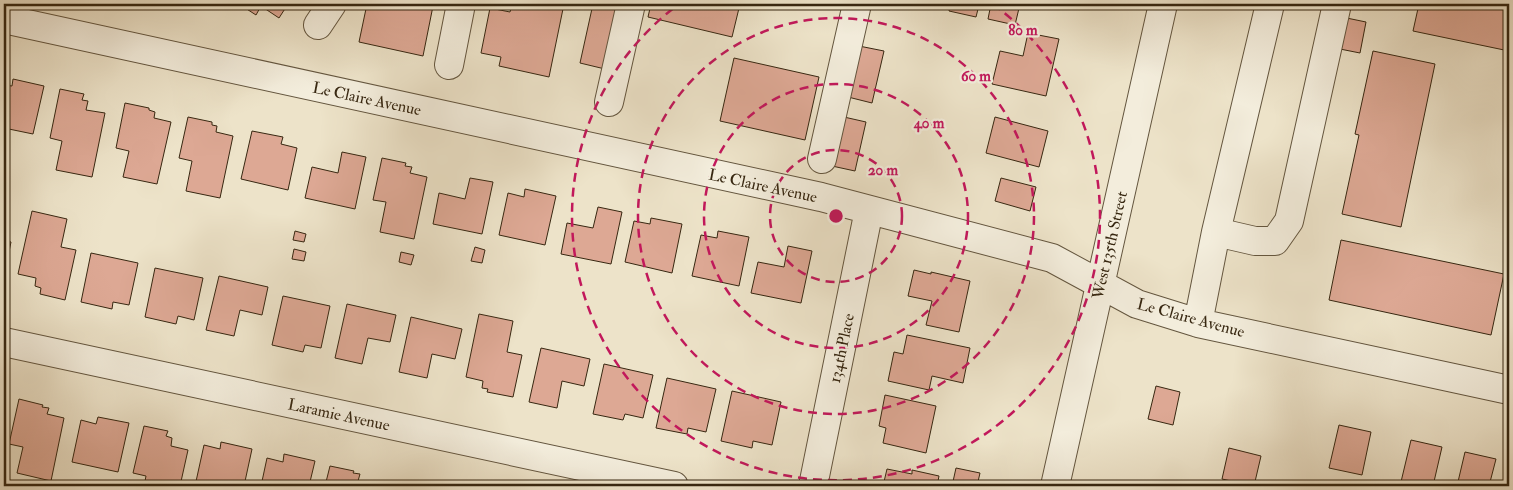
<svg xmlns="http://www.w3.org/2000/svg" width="1513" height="490" font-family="'IM FELL Double Pica',serif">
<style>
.building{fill:#dda894;stroke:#372711}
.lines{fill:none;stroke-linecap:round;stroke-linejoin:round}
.minor-casing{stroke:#64563f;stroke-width:30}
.minor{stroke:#f3eddc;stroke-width:28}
.ring{fill:none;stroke:#c2185b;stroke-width:2.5;stroke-dasharray:9 6}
.labels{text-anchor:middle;stroke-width:4.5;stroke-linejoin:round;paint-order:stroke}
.street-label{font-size:16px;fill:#372711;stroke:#f3eddc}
.centre{fill:#c2185b;stroke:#f3eddc;stroke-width:2.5}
.ring-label{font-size:15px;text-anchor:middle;font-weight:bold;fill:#c2185b;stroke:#f3eddc;stroke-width:4.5;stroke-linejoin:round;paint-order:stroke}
</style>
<rect width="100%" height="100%" fill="#ede3c9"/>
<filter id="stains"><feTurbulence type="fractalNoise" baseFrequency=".004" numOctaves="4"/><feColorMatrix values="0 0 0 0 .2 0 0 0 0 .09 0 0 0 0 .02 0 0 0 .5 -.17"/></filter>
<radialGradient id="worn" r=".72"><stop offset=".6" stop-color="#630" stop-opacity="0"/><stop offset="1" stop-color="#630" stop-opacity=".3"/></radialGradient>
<path class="building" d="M 239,4 L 288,4 L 279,18 L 261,6 L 256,15 Z
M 367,4 L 423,4 L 433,6 L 423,56 L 359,42 Z
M 512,4 L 564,4 L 549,77 L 499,66 L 501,57 L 481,53 L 490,8 L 510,12 Z
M 593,4 L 620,4 L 605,69 L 580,63 Z
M 651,4 L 740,4 L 732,37 L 648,17 Z
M 950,4 L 979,5 L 976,17 L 949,11 Z
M 991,4 L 1020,4 L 1015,25 L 988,19 Z
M 1419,4 L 1509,4 L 1509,51 L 1413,31 Z
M 1337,16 L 1366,22 L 1360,53 L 1330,47 Z
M 1028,33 L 1059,39 L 1046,96 L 992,84 L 1000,51 L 1023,56 Z
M 859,46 L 884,51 L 872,103 L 848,97 Z
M 1373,51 L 1435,64 L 1401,227 L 1342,214 L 1359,135 L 1355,134 Z
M 734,58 L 819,77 L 805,140 L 720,121 Z
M 13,79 L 44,86 L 33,134 L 4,128 L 4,85 L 12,86 Z
M 60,89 L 84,94 L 82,100 L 88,101 L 86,110 L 105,113 L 92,177 L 56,170 L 62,141 L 50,138 Z
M 125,103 L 149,108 L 149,110 L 155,112 L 154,118 L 171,122 L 157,184 L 123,177 L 129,151 L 116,148 Z
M 188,117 L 212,122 L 212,125 L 217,126 L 216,132 L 233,136 L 220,198 L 186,191 L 192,161 L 179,158 Z
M 844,117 L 866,122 L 855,171 L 832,166 Z
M 995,117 L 1048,131 L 1039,167 L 986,153 Z
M 252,131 L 283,137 L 281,144 L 297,148 L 288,190 L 241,179 Z
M 342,152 L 366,157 L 355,209 L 305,198 L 312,167 L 338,173 Z
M 382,158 L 406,163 L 405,166 L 412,167 L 410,173 L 427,177 L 414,239 L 380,232 L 386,202 L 373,200 Z
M 470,178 L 493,182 L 482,234 L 433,224 L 439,193 L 465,199 Z
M 1001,178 L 1036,187 L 1030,211 L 995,201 Z
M 525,189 L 556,196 L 545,245 L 499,235 L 508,193 L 524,197 Z
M 598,207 L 622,212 L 611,264 L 561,254 L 567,223 L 593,228 Z
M 32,211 L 67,219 L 61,247 L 76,250 L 65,300 L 40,294 L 41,288 L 35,286 L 36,278 L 18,274 Z
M 651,218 L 682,224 L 672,273 L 625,262 L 634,221 L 650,224 Z
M 295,231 L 306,234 L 304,242 L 293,240 Z
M 718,231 L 749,237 L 739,286 L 692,276 L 701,235 L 717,238 Z
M 4,240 L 11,242 L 4,276 Z
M 1341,240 L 1504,274 L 1491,335 L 1329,300 Z
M 788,246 L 812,251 L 801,303 L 751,293 L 758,262 L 784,267 Z
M 475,247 L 485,250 L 482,263 L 471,261 Z
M 294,249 L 306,252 L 304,261 L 292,259 Z
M 401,252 L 414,255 L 411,265 L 399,262 Z
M 91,253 L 138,263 L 129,305 L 113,302 L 112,309 L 81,302 Z
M 155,268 L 203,278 L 194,320 L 178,316 L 176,324 L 145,317 Z
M 914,270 L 931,274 L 931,272 L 970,281 L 959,332 L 926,325 L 932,301 L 908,296 Z
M 219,276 L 268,287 L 262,315 L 240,310 L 234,336 L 206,330 Z
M 283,296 L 330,306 L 321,348 L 305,345 L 303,352 L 272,345 Z
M 347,304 L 396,315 L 390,342 L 368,338 L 362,364 L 335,358 Z
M 479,314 L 513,321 L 507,352 L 522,355 L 513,397 L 487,392 L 488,389 L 482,388 L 483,381 L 466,377 Z
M 411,317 L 462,329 L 455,359 L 432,354 L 427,378 L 399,372 Z
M 907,335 L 970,348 L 963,383 L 932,376 L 929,390 L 888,381 L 894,352 L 903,354 Z
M 541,348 L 590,359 L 584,386 L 562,381 L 557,408 L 529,402 Z
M 604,364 L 653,375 L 643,418 L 625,414 L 623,420 L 593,414 Z
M 667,378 L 716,389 L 706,432 L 688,428 L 687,434 L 656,428 Z
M 1156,386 L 1180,392 L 1173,425 L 1148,419 Z
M 732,391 L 781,402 L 772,445 L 753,441 L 752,448 L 721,441 Z
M 885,395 L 936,406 L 926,453 L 883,443 L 886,428 L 879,426 Z
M 19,399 L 43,405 L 42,407 L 49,408 L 47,414 L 64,418 L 51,481 L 17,473 L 23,447 L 9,444 Z
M 98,417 L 129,423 L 118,472 L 72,462 L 81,420 L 96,424 Z
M 1339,425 L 1371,432 L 1362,475 L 1329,468 Z
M 144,426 L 168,431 L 166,436 L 172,438 L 171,446 L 188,450 L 180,486 L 144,486 L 146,476 L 133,473 Z
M 1411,440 L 1442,447 L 1433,486 L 1400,486 Z
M 221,442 L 252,449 L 244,486 L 195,486 L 204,445 L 220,449 Z
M 1229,448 L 1261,456 L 1254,486 L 1222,479 Z
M 1465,452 L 1496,459 L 1489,486 L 1457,486 Z
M 284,454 L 315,461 L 309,486 L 261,486 L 267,458 L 283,462 Z
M 330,466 L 354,471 L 353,473 L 360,474 L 358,481 L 375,484 L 374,486 L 325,486 Z
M 956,468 L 980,473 L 977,486 L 952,486 Z
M 887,469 L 912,474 L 912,470 L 939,476 L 937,486 L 883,486 Z"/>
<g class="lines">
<defs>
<path id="minor" d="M 4,19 L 821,197 L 1052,258 L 1137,304 L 1198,323 L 1509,390
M 318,25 L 332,4
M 449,65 L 461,4
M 609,102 L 631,4
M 822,159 L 857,4
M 1216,232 L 1255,241 L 1275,241 L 1289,221 L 1337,4
M 1198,323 L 1216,232 L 1270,4
M 4,342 L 674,486
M 813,486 L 869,210
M 1055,486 L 1163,4"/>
</defs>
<use href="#minor" class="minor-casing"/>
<use href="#minor" class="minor"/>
</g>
<g class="ring">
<circle cx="836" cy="216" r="66"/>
<circle cx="836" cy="216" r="132"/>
<circle cx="836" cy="216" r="198"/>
<path d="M993 4A264 264 0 1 1 679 4"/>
</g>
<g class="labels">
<g class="street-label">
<text transform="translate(367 98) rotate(12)" y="6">Le Claire Avenue</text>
<text transform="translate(763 185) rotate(12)" y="6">Le Claire Avenue</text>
<text transform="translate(1109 245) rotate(-77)" y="6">West 135th Street</text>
<text transform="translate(1191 317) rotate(15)" y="6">Le Claire Avenue</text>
<text transform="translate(841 348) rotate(-78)" y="6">134th Place</text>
<text transform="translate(339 414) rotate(12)" y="6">Laramie Avenue</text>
</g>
</g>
<circle cx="836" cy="216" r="8" class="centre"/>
<g class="ring-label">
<text x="1023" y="35">80 m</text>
<text x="976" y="81">60 m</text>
<text x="929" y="128">40 m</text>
<text x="883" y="175">20 m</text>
</g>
<rect width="1513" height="490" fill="none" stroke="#ede3c9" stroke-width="20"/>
<rect x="5" y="5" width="1503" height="480" fill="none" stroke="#372711" stroke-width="2.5"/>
<rect x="10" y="10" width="1493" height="470" fill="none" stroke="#372711"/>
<rect width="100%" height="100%" filter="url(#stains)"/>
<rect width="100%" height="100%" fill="url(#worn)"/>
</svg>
